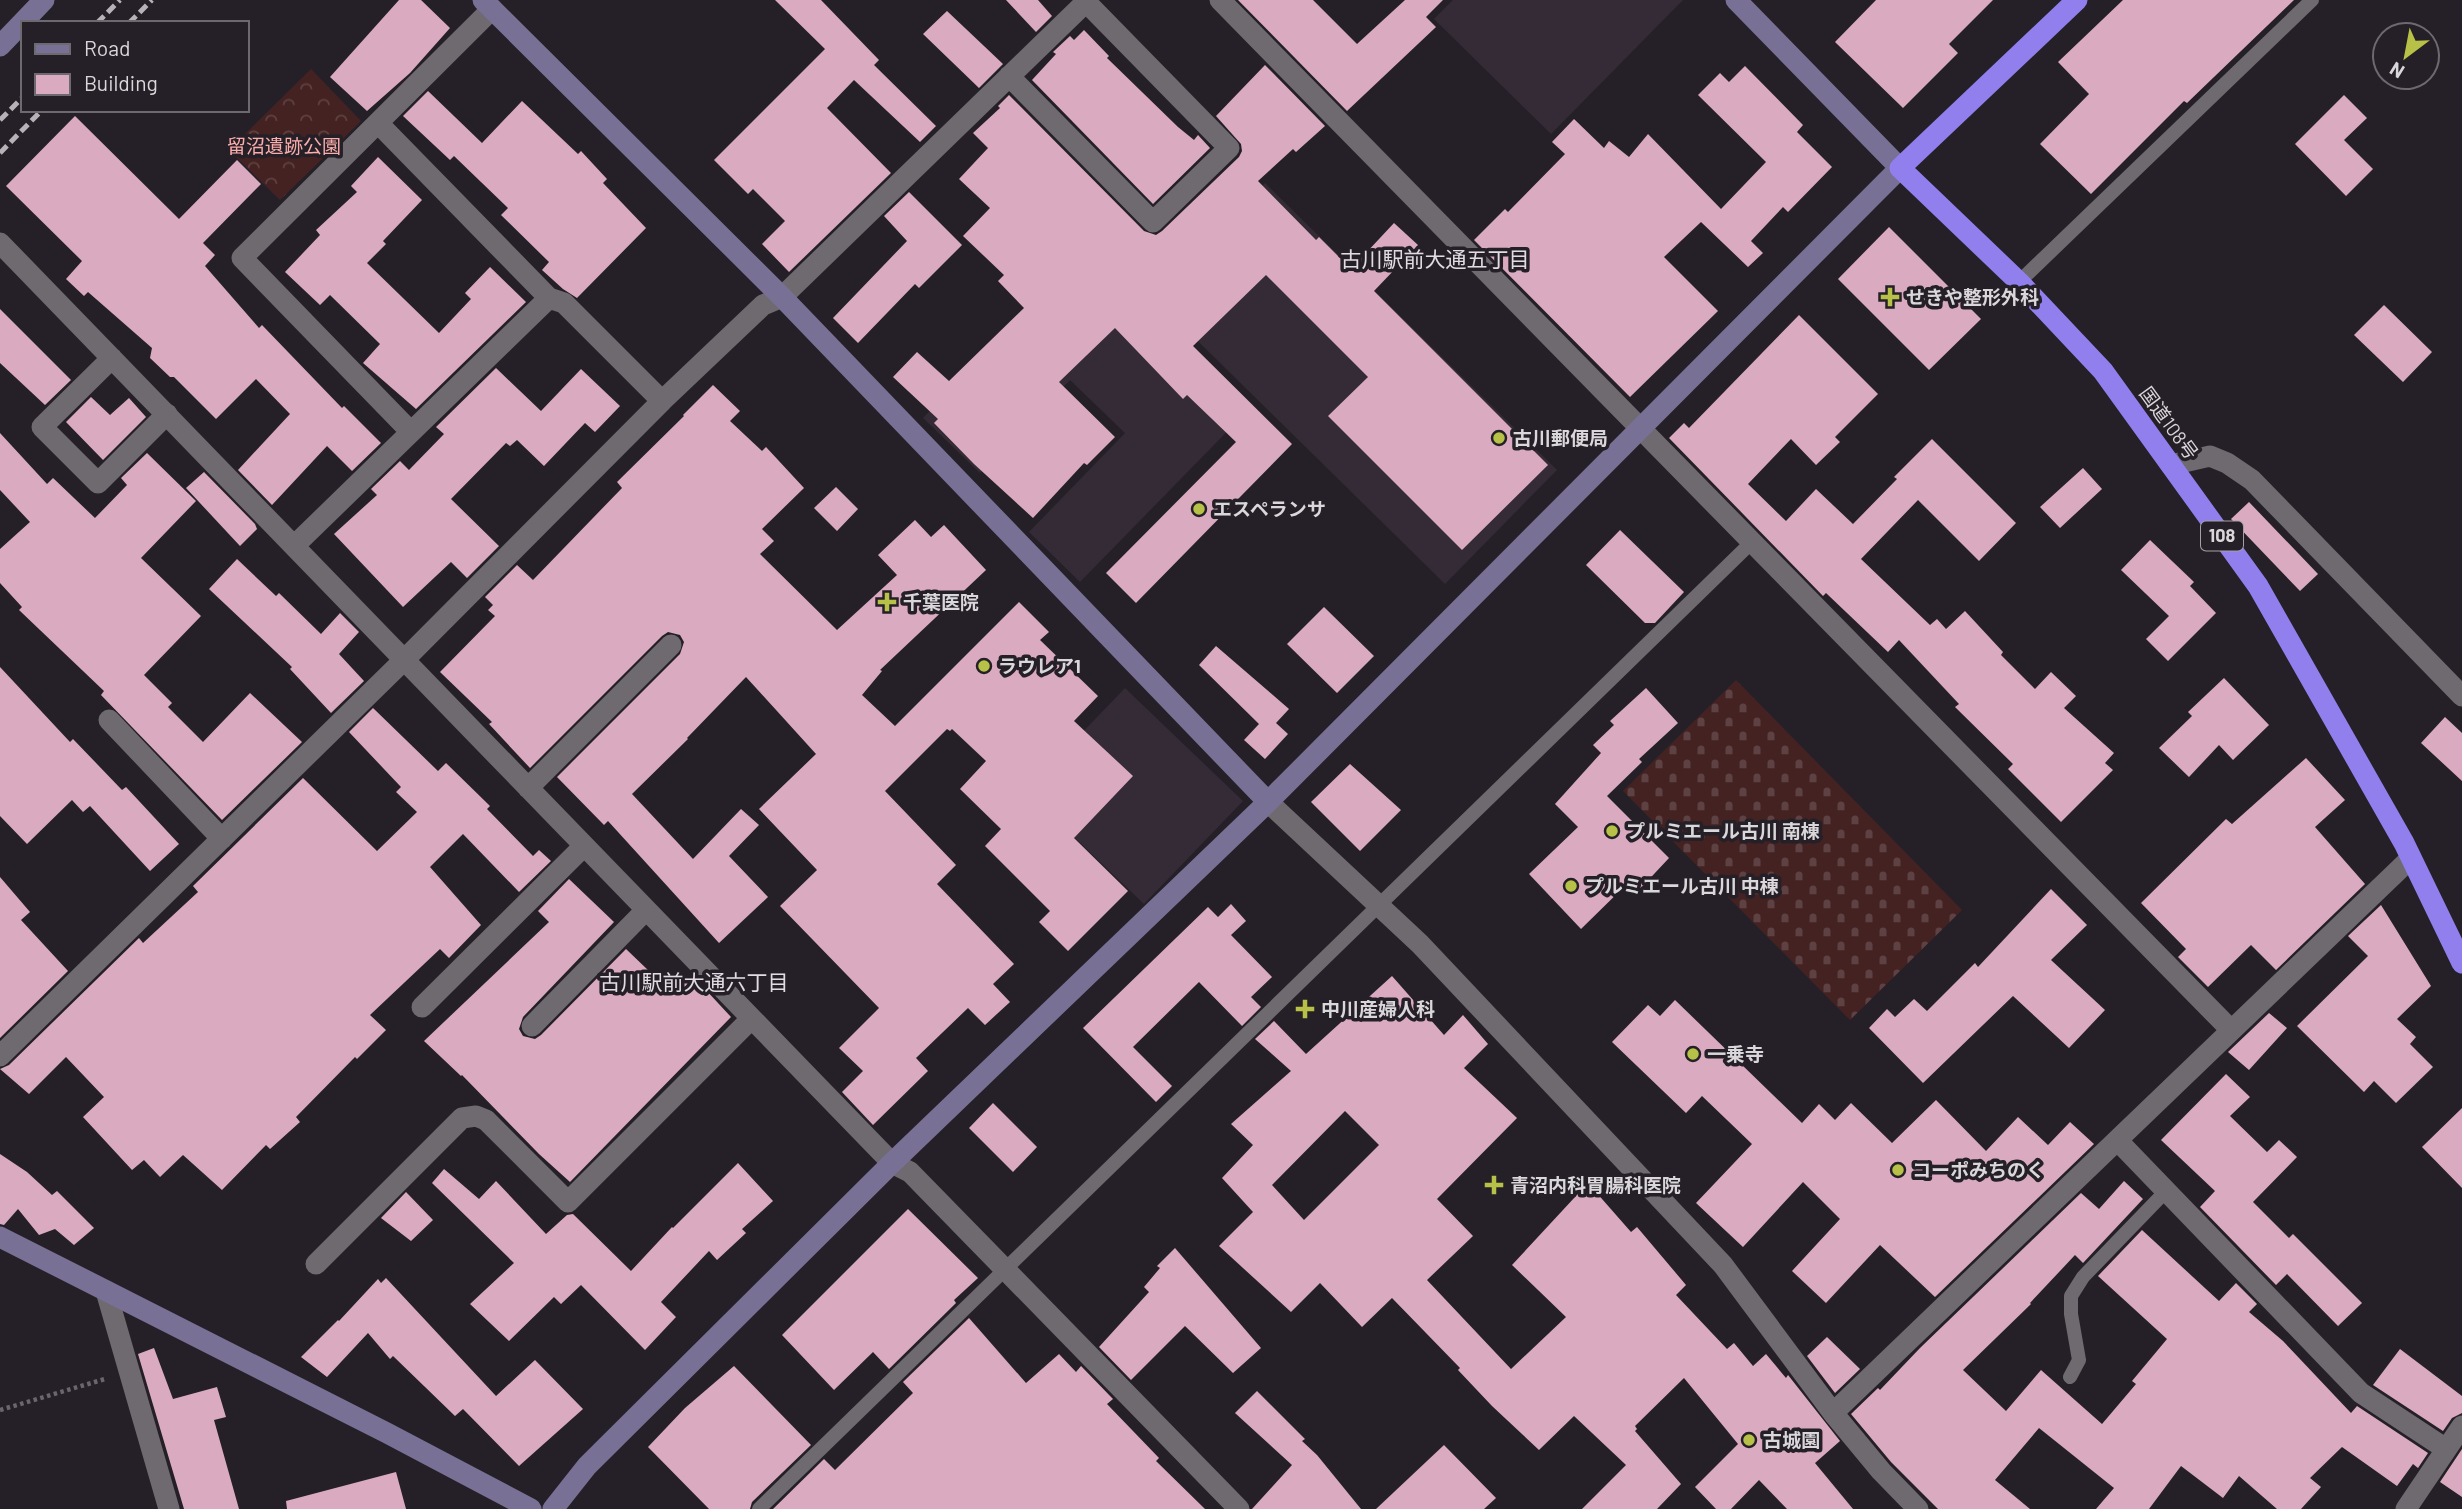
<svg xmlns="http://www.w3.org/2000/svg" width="2462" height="1509" font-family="Barlow,'Noto Sans JP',sans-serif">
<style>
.built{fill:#342b36}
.forest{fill:url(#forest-crowns)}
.cemetery{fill:url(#cemetery-stones)}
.building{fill:#daabc0;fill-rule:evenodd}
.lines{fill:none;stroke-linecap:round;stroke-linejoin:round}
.path{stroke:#6a666c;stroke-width:4.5;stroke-dasharray:3.5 3.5;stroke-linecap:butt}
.lane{stroke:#6f6970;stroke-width:14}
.street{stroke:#6f6970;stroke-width:21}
.secondary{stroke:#797096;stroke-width:21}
.highway{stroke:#907fed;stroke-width:21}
.rail{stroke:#b6b3b8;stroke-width:5;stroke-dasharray:10 5;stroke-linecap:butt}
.poi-dot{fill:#b8c147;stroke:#252027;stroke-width:2.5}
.labels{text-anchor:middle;stroke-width:7;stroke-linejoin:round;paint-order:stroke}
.shield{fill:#252027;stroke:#a4a0a5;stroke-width:2}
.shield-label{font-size:18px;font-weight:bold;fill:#dad7db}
.park-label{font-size:19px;fill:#faadab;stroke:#252027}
.poi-label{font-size:19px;font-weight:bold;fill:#dad7db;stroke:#252027;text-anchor:start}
.street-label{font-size:19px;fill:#dad7db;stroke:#252027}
.neighbourhood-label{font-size:21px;fill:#e2dbe4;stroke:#252027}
</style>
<defs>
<pattern id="forest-crowns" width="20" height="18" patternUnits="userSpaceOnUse" patternTransform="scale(1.75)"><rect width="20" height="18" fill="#422"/><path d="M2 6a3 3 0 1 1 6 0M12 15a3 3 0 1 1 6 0" fill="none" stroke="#5e4142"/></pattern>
<pattern id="cemetery-stones" width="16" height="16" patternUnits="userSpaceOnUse" patternTransform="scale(1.75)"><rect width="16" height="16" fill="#422"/><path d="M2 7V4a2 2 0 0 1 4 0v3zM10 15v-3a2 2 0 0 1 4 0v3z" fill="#5e4142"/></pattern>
</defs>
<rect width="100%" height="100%" fill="#252027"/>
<path class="built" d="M 1453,0 L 1683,0 L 1551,134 L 1434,19 Z
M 1265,183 L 1557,470 L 1445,584 L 1153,297 Z
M 1090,246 L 1253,405 L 1080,582 L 1029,532 L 1125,433 L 1070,380 L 980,473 L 923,418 Z
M 1125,688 L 1243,801 L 1144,904 L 1026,791 Z"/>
<path class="forest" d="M 311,69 L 361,121 L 280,200 L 229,150 Z"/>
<path class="cemetery" d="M 1736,680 L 1962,910 L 1850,1020 L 1623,791 Z"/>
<path class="building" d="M 399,0 L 421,0 L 450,28 L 410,73 L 367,111 L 330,77 Z
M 775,0 L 821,0 L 879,60 L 874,65 L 936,126 L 920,142 L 854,80 L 827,108 L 891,173 L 789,272 L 762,244 L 785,221 L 753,189 L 748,194 L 714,160 L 825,49 Z
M 1006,0 L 1038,0 L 1052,16 L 1036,32 Z
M 1238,0 L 1313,0 L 1357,44 L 1405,0 L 1443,0 L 1426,17 L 1436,27 L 1347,111 Z
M 1876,0 L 1993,0 L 1949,44 L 1958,53 L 1903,108 L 1835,42 Z
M 2123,0 L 2294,0 L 2187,103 L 2184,101 L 2091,194 L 2040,144 L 2089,94 L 2058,62 Z
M 947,11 L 1003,64 L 979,88 L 923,34 Z
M 1084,30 L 1109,56 L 1107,58 L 1178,127 L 1194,140 L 1198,135 L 1210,148 L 1153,204 L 1032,80 L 1056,54 L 1053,52 L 1070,36 L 1074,40 Z
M 1265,65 L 1325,126 L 1296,152 L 1293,149 L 1258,181 L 1316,240 L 1319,237 L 1351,269 L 1394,223 L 1418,245 L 1374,291 L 1548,465 L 1462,550 L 1328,416 L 1368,377 L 1266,275 L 1193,346 L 1292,444 L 1136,603 L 1106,573 L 1236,442 L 1187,395 L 1183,399 L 1115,328 L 1059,382 L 1115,437 L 1087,465 L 1084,463 L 1033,518 L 974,464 L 934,423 L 938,419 L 893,377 L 917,352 L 949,381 L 1024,308 L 998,281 L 1004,275 L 963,236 L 990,208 L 959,179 L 988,148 L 973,133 L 1000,108 L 998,106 L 1009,95 L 1144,231 L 1156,235 L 1162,231 L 1239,157 L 1242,151 L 1241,144 L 1216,116 Z
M 1745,66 L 1803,125 L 1797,132 L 1832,167 L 1788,212 L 1783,207 L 1751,241 L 1763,253 L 1748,267 L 1701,222 L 1664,257 L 1718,311 L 1630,397 L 1474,240 L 1505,209 L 1508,212 L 1565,154 L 1552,142 L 1574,119 L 1604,148 L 1609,141 L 1629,157 L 1648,134 L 1721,209 L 1766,162 L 1698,95 L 1720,73 L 1729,82 Z
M 428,91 L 482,143 L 522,101 L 578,154 L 581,151 L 607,179 L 603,183 L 646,228 L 577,298 L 563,289 L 542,270 L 549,262 L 501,215 L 508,208 L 454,156 L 450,160 L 403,116 Z
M 2344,95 L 2367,118 L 2344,140 L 2373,169 L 2346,196 L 2295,144 Z
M 75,116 L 179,219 L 237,160 L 261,184 L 203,243 L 215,255 L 205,266 L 259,328 L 262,325 L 342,408 L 344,406 L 381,443 L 352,471 L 327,446 L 272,505 L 238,470 L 290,414 L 256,379 L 216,419 L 174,377 L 170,377 L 150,358 L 152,348 L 88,292 L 84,296 L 66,279 L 82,261 L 6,186 Z
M 378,157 L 422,200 L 383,241 L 386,244 L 367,263 L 439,333 L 471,299 L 465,293 L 490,267 L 526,302 L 416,409 L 363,363 L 380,344 L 330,295 L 320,305 L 285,272 L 320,235 L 316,230 L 357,192 L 351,186 Z
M 909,192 L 962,245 L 919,288 L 915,284 L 858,343 L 833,318 L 907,241 L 884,216 Z
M 1889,227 L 1981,319 L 1929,370 L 1838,279 Z
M 2384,305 L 2432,352 L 2403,382 L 2354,335 Z
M 0,309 L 71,380 L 45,405 L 0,363 Z
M 1799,315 L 1878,394 L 1835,437 L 1840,442 L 1816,465 L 1791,439 L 1748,484 L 1786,521 L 1816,489 L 1853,524 L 1897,479 L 1894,477 L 1932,439 L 2016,523 L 1979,561 L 1918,500 L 1861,559 L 1930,625 L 1937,619 L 1946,629 L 1965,611 L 2003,652 L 2001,655 L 2035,689 L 2051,672 L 2076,696 L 2064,708 L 2114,753 L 2105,763 L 2113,770 L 2061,822 L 2008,769 L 2013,764 L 1955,707 L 1959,704 L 1899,640 L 1888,652 L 1826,593 L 1823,596 L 1669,438 L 1684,423 L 1689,428 Z
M 496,368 L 541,411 L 581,369 L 620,406 L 595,432 L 585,423 L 544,466 L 517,440 L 510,446 L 506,443 L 451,499 L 499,546 L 467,578 L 451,562 L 403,607 L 334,534 L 377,495 L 371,489 L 400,461 L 409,470 L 444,434 L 436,427 Z
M 713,385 L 740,411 L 730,421 L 762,451 L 766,447 L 804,488 L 762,529 L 774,541 L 760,554 L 837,630 L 897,575 L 878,555 L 915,520 L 931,537 L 944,525 L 986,570 L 880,670 L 882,671 L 862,695 L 895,726 L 1019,602 L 1049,632 L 1040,640 L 1098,696 L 1074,721 L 1133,776 L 1074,838 L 1128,891 L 1068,951 L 1039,922 L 1050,911 L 985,846 L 1001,829 L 960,789 L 986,761 L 952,729 L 950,731 L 947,729 L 885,791 L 956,865 L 937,884 L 1014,964 L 993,984 L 1010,1002 L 985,1025 L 968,1008 L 916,1058 L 928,1071 L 873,1125 L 842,1092 L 863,1071 L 839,1048 L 879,1008 L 780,906 L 817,870 L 759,809 L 816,754 L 746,677 L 687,738 L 688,739 L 632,794 L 693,859 L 741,809 L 759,825 L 729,856 L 768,897 L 719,943 L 608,821 L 604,825 L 557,777 L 680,654 L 684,642 L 680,635 L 668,632 L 662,636 L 530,768 L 489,724 L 492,722 L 440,672 L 495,616 L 488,610 L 493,605 L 485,597 L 517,565 L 533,580 L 622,488 L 617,482 L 684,416 L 683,415 Z
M 91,397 L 110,415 L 129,398 L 146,417 L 103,460 L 66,422 Z
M 0,433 L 47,484 L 53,478 L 95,518 L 127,485 L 121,478 L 147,453 L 196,501 L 141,558 L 201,616 L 144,675 L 172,703 L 168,707 L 203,742 L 250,693 L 302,742 L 222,820 L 101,695 L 104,691 L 19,610 L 22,607 L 0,583 L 0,549 L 30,522 L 0,490 Z
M 2083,468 L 2102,489 L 2060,528 L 2040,507 Z
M 204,472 L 255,524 L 257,529 L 240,546 L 186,488 Z
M 836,487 L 858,509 L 837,531 L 814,508 Z
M 2249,502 L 2318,574 L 2300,591 L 2231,519 Z
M 1620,530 L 1684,592 L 1655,623 L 1645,623 L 1586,565 Z
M 2150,540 L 2194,582 L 2190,586 L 2216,613 L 2168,661 L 2146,639 L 2169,616 L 2121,570 Z
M 237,559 L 276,596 L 279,593 L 321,634 L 340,613 L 359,632 L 339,654 L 364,681 L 331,713 L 290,669 L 292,667 L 209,589 Z
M 1324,607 L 1374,656 L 1337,693 L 1287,644 Z
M 1216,646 L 1289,709 L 1276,723 L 1288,734 L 1265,759 L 1244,740 L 1259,724 L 1199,665 Z
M 0,667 L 70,742 L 73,739 L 122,790 L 126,787 L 179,844 L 150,871 L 90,806 L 83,812 L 72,800 L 27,844 L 0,816 Z
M 2224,678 L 2269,725 L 2233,760 L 2219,745 L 2189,777 L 2159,748 L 2192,716 L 2188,712 Z
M 1646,688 L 1678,723 L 1639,759 L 1642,762 L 1607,796 L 1669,858 L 1640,889 L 1631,880 L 1581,929 L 1529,874 L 1578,827 L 1555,804 L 1601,753 L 1593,745 L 1614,725 L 1610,721 Z
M 373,708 L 438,771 L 446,763 L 490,806 L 487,809 L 533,856 L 539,850 L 551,861 L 519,892 L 463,834 L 430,867 L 481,925 L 449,958 L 440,949 L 370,1015 L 386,1030 L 357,1059 L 355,1057 L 296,1117 L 300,1122 L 270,1149 L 266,1145 L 222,1190 L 183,1155 L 160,1177 L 144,1160 L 132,1170 L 83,1117 L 104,1097 L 66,1057 L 29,1094 L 0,1069 L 9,1065 L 139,938 L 143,943 L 198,892 L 193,886 L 303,778 L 377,851 L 417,812 L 396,792 L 401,787 L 349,732 Z
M 2445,717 L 2462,733 L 2462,781 L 2421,743 Z
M 2306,758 L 2345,800 L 2315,827 L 2365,884 L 2276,970 L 2251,945 L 2208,987 L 2178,957 L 2186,949 L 2141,903 L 2226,819 L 2232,824 Z
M 1350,764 L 1401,810 L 1360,851 L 1311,802 Z
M 0,877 L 30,912 L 21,920 L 68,971 L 0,1038 Z
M 569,879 L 614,922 L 523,1017 L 519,1029 L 523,1036 L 535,1039 L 541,1035 L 626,949 L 673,994 L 692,975 L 731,1017 L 570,1182 L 539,1154 L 462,1075 L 461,1076 L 424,1041 L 549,922 L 538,911 Z
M 2051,889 L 2087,925 L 2051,960 L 2105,1010 L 2069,1048 L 2013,996 L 1923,1083 L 1869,1028 L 1887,1009 L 1895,1017 L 1914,999 L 1927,1011 L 1975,963 L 1978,967 Z
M 1231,904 L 1246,921 L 1231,935 L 1272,977 L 1251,997 L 1261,1007 L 1242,1026 L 1199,982 L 1133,1047 L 1172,1086 L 1156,1102 L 1083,1028 L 1208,907 L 1218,917 Z
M 2381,905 L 2431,986 L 2397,1019 L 2416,1037 L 2410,1044 L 2433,1067 L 2396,1103 L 2374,1081 L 2364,1092 L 2297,1026 L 2368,956 L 2348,936 Z
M 1392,976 L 1444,1035 L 1463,1015 L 1488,1044 L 1464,1068 L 1517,1118 L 1437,1199 L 1473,1236 L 1427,1280 L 1511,1369 L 1566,1317 L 1512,1265 L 1588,1183 L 1631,1232 L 1637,1227 L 1686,1285 L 1676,1295 L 1727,1349 L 1734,1343 L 1753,1366 L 1766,1354 L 1786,1378 L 1788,1375 L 1840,1441 L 1815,1463 L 1853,1509 L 1787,1509 L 1759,1480 L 1731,1509 L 1716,1509 L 1695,1487 L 1738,1444 L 1684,1378 L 1635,1426 L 1637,1429 L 1635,1431 L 1681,1484 L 1657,1509 L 1582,1509 L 1626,1465 L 1574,1416 L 1539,1450 L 1492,1406 L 1458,1370 L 1460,1368 L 1392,1298 L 1362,1327 L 1320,1283 L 1291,1312 L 1219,1246 L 1253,1212 L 1222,1178 L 1253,1145 L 1231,1124 L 1291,1071 L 1255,1039 L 1274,1021 L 1306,1054 ZM 1345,1111 L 1379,1145 L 1304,1220 L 1272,1185 Z
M 1675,1000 L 1802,1123 L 1819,1104 L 1835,1120 L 1851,1103 L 1892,1143 L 1936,1100 L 1986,1151 L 2018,1117 L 2048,1145 L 2070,1122 L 2094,1144 L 1935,1297 L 1880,1245 L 1826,1303 L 1792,1271 L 1840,1219 L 1803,1182 L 1743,1247 L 1696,1203 L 1752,1144 L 1702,1096 L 1686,1113 L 1612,1042 L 1648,1005 L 1660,1016 Z
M 2269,1013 L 2287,1028 L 2249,1070 L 2228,1052 Z
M 2226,1074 L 2250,1097 L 2230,1116 L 2267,1152 L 2279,1140 L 2297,1157 L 2253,1202 L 2289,1238 L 2293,1234 L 2362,1303 L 2338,1326 L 2287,1274 L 2276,1285 L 2200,1207 L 2215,1191 L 2161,1140 Z
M 993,1103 L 1037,1147 L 1013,1172 L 969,1128 Z
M 2462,1108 L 2462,1188 L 2422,1147 Z
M 0,1154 L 27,1172 L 52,1195 L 57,1191 L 94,1228 L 74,1245 L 55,1229 L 39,1235 L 18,1209 L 4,1225 L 0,1224 Z
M 738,1163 L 773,1201 L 742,1229 L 746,1233 L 717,1260 L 709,1251 L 661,1302 L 676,1317 L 645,1350 L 581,1285 L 561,1304 L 554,1297 L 509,1341 L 470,1304 L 514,1263 L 432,1183 L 444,1169 L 479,1199 L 496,1181 L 546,1234 L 567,1215 L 573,1214 L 631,1271 L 672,1227 L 673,1228 Z
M 2124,1181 L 2143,1199 L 2083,1263 L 2075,1255 L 2030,1303 L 2031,1304 L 1963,1370 L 2006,1411 L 2041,1370 L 2102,1424 L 2136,1384 L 2132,1381 L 2167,1339 L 2098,1276 L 2142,1230 L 2219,1301 L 2236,1283 L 2257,1304 L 2249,1312 L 2283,1341 L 2351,1413 L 2357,1406 L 2428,1453 L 2418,1468 L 2413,1464 L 2397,1486 L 2342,1447 L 2310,1478 L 2321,1487 L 2301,1509 L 2277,1509 L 2239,1476 L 2223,1498 L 2181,1466 L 2149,1509 L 2096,1509 L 2114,1488 L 2039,1428 L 1995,1480 L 2030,1509 L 1938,1509 L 1891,1462 L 1851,1414 L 1878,1388 L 1880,1390 L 1920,1348 L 2081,1193 L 2099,1209 Z
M 406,1192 L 433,1220 L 411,1241 L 381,1218 Z
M 908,1209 L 978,1278 L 954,1300 L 956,1303 L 889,1369 L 873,1352 L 834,1390 L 782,1335 Z
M 1175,1248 L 1261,1348 L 1233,1373 L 1185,1326 L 1131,1380 L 1099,1347 L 1149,1292 L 1144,1287 L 1160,1268 L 1157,1266 Z
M 386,1278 L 496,1396 L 535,1360 L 583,1409 L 519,1466 L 463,1409 L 455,1416 L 393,1356 L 390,1359 L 368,1333 L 327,1377 L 301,1357 L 338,1320 L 339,1321 L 378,1279 L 381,1283 Z
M 969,1318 L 1026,1383 L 1059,1354 L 1076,1372 L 1081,1366 L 1113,1399 L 1107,1404 L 1159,1458 L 1156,1461 L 1205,1509 L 773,1509 L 824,1459 L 835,1470 L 913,1393 L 903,1382 Z
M 1827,1337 L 1860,1369 L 1835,1393 L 1807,1356 Z
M 154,1348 L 173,1399 L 217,1387 L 226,1417 L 214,1420 L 239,1509 L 184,1509 L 138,1354 Z
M 2400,1349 L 2462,1396 L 2462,1413 L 2452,1418 L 2443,1431 L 2373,1385 Z
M 734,1366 L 811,1445 L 752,1502 L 750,1509 L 709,1509 L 648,1447 L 685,1408 Z
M 1257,1391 L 1305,1439 L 1302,1441 L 1317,1455 L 1361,1509 L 1252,1509 L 1292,1465 L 1235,1413 Z
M 1444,1445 L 1496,1498 L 1484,1509 L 1376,1509 Z
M 2462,1449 L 2462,1497 L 2440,1482 Z
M 396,1472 L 406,1509 L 287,1509 L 286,1501 Z"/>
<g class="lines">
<path class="path" d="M 0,1410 L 105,1379"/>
<path class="lane" d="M 2019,282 L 2312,0
M 2070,1377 L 2079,1360 L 2071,1314 L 2071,1296 L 2083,1277 L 2167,1190
M 759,1509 L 1753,541"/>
<path class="street" d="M 1220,0 L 2230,1029
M 1009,76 L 1153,222 L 1229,148 L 1086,2
M 0,243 L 892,1163 L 910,1172 L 1239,1509
M 549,298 L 564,303 L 662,401
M 112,358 L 42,427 L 98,483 L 167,414
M 411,432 L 242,258 L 492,9
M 2171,465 L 2210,456 L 2227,463 L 2252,480 L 2462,696
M 294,546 L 549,298 L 378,123
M 109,720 L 222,839
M 528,788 L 671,645
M 1268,802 L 1420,944 L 1723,1265 L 1833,1413 L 1881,1471 L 1918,1509
M 422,1007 L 584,846
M 532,1026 L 646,910
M 0,1056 L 404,660 L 662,401 L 763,305 L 782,297 L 1088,0
M 2118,1141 L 2361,1393 L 2446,1449
M 316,1264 L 462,1118 L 476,1116 L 486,1120 L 568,1202 L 751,1019
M 106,1291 L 169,1509
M 1833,1413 L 2411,858
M 2406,1509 L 2462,1426"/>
<path class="secondary" d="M 483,0 L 782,297 L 1268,802
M 0,46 L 44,0
M 0,1237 L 387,1433 L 531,1509
M 553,1509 L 587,1466 L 892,1163 L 1268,802 L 1900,168 L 1736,0"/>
<path class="highway" d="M 2077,0 L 1900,168 L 2019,282 L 2103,371 L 2258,586 L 2404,843 L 2462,963"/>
<path class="rail" d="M 97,23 L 120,0
M 129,23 L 152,0
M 0,120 L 23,97
M 0,153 L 42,110"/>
</g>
<g class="poi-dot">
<path d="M1886.5 286.5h7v7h7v7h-7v7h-7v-7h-7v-7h7z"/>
<circle cx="1499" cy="438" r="7"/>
<circle cx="1199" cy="509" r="7"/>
<path d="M883.5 591.5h7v7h7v7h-7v7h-7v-7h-7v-7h7z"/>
<circle cx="984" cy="666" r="7"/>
<circle cx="1612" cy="831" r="7"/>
<circle cx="1571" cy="886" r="7"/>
<path d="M1301.5 998.5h7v7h7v7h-7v7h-7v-7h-7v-7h7z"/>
<circle cx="1693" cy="1054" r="7"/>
<circle cx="1898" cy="1170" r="7"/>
<path d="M1490.5 1174.5h7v7h7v7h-7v7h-7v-7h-7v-7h7z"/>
<circle cx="1749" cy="1440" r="7"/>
</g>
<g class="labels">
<rect class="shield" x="2201" y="521.5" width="42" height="29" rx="5"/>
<g class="shield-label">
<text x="2222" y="542">108</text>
</g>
<g class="park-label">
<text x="284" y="153">留沼遺跡公園</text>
</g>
<g class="poi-label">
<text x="1906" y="304">せきや整形外科</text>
<text x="1513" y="445">古川郵便局</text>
<text x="1213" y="516">エスペランサ</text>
<text x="903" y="609">千葉医院</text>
<text x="998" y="673">ラウレア1</text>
<text x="1626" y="838">プルミエール古川 南棟</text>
<text x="1585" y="893">プルミエール古川 中棟</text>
<text x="1321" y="1016">中川産婦人科</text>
<text x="1707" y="1061">一乗寺</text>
<text x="1912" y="1177">コーポみちのく</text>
<text x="1510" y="1192">青沼内科胃腸科医院</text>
<text x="1763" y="1447">古城園</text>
</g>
<g class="street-label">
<text transform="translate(2169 423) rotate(54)" y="7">国道108号</text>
</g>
<g class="neighbourhood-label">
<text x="1435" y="267">古川駅前大通五丁目</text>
<text x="694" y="990">古川駅前大通六丁目</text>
</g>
</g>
<rect x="21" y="21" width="228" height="91" fill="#252027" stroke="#6d696f" stroke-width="2"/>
<rect x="35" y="44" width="35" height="10" fill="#797096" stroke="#6d696f" stroke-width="2"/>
<text x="84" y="56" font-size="21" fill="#dad7db">Road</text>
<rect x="35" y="74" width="35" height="21" fill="#daabc0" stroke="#6d696f" stroke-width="2"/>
<text x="84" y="91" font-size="21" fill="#dad7db">Building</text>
<g transform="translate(2406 56) rotate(212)"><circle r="33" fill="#252027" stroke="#6d696f" stroke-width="2"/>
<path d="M0-5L12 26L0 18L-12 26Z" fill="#b8c147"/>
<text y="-10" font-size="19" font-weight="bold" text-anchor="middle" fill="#dad7db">N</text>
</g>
</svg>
